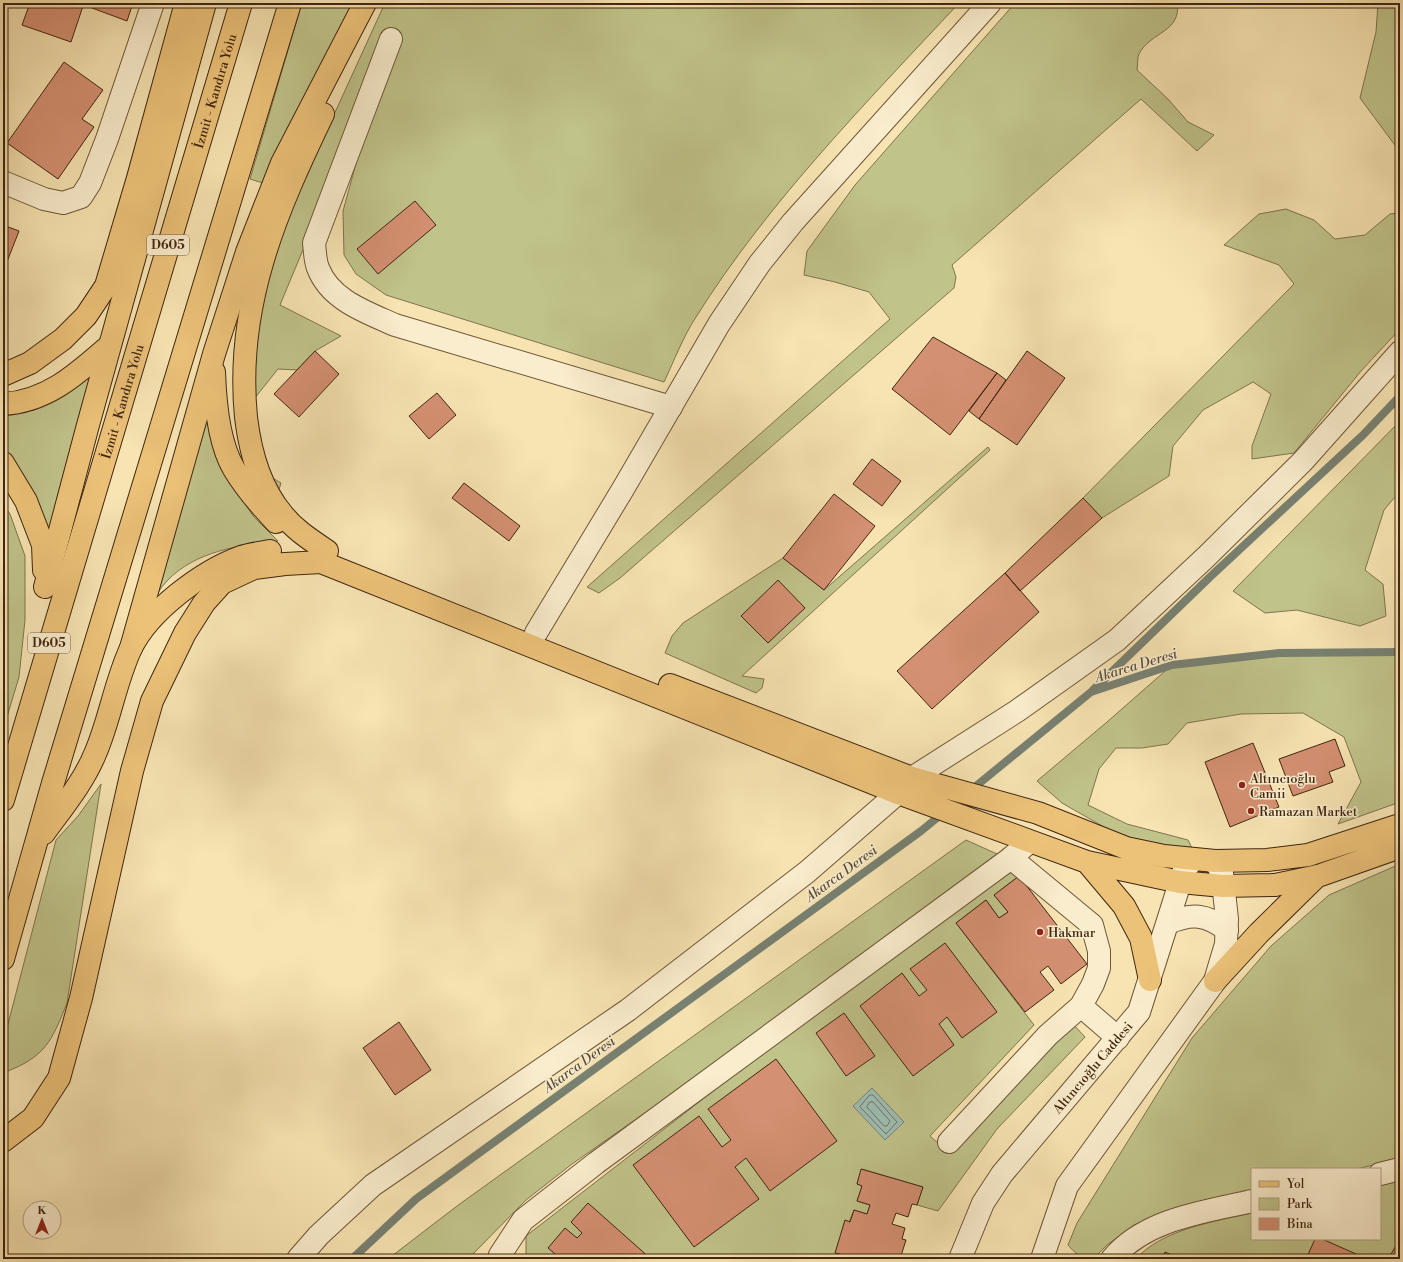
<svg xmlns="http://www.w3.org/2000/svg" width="1403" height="1262" font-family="'Libre Bodoni',serif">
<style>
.green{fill:#c0c38a;stroke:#80744d}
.water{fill:#9ebeb3;stroke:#788172}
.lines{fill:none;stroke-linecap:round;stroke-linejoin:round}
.shore{stroke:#6f7262;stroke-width:1}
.stream{stroke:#788172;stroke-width:8}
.building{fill:#d49072;stroke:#402610}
.minor-casing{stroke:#6e5638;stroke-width:24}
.major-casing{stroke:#402610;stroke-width:24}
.highway-casing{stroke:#402610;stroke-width:24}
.minor{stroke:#faedcd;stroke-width:22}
.major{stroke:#ecc279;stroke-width:22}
.highway{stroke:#ecc279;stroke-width:22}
.poi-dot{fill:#8f2418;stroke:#faedcd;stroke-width:1.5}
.labels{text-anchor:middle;stroke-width:3;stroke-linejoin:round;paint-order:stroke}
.shield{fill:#faedcd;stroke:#786249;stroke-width:1}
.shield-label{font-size:12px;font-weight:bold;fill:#402610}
.street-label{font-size:13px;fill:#402610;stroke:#faedcd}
.poi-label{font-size:13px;fill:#402610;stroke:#faedcd;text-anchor:start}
.water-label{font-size:14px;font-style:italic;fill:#584c39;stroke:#faedcd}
</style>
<rect width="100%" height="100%" fill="#f7e4b2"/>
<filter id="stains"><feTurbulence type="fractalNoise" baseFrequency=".005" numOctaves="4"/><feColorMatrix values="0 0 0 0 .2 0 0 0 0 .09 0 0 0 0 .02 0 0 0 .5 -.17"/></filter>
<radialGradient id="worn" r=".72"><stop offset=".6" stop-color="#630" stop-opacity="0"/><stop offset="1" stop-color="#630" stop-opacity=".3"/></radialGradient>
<path class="green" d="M 302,3 L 356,3 L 266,184 L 250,179 Z
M 385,3 L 959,3 C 866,103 769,201 696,317 C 683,337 674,361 664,382 L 386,295 L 356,274 L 344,255 L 343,211 L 389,43 L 280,305 L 341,336 L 315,351 L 297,370 L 278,369 L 254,399 L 266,474 L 281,483 L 277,496 L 262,473 L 249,396 L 257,298 L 300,189 Z
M 1015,3 L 1177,3 C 1182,32 1150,32 1139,54 C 1137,58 1138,65 1137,70 L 1168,99 L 1188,122 L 1214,135 L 1197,151 L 1141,99 L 952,265 L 956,277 L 954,288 L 620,578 L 599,593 L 587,587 L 890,319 L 869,292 L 835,282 L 804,275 L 807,251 L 855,185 Z
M 1378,3 L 1400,3 L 1400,152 L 1360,98 L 1376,32 Z
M 1286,209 L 1314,220 L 1335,239 L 1365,235 L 1390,214 L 1400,213 L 1400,329 L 1361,371 L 1294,453 L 1252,459 L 1252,446 L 1271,394 L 1253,382 L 1203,410 L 1173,446 L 1169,476 L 1102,518 L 1083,498 L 1294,284 L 1279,265 L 1224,245 L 1259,214 Z
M 94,374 L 51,537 L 3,454 L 3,416 L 34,410 L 68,393 Z
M 205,405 L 231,484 L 254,517 L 278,541 C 240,545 195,551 167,581 C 160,588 155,598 150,607 Z
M 1400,421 L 1400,491 L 1384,510 L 1365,570 L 1383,584 L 1386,616 L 1360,626 L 1297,610 L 1265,613 L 1233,591 Z
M 988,447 L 990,450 L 742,676 L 764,679 L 762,688 L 756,693 L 665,653 L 672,636 L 683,623 L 783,558 L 824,590 Z
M 3,504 L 10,514 L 25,556 L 25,620 L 19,677 L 3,730 Z
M 1400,652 L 1400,802 L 1338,824 L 1361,782 L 1344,737 L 1303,713 L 1241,714 L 1187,723 L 1168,744 L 1142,748 L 1116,748 L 1099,769 L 1088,805 L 1127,824 L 1188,840 L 1193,850 L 1181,853 L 1118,835 L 1062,803 L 1037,781 L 1107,722 L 1172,665 L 1279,653 Z
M 101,784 L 67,1003 C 51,1043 45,1057 3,1073 L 3,1043 L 56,840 L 78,816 Z
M 966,840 L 997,854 L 779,1019 L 572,1164 L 526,1200 L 468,1259 L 388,1259 L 457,1206 Z
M 1400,864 L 1400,1159 L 1356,1169 L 1252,1169 L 1252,1193 L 1170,1211 L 1134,1225 L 1107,1245 L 1093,1259 C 1081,1259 1075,1253 1068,1245 L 1077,1223 L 1192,1038 L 1271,946 L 1329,895 Z
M 1012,867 L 1019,876 L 994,895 L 1008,912 L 999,918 L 986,900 L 956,923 L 1034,1025 L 930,1136 L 950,1154 L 1054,1041 L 1072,1023 L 1085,1037 L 997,1129 L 938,1211 L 917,1205 L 923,1187 L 862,1169 L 857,1184 L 862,1186 L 857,1201 L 870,1205 L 867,1214 L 854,1210 L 836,1253 L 840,1254 L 839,1259 L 530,1259 L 526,1256 L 526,1236 L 765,1051 Z
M 1400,1180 L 1400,1259 L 1136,1259 C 1161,1230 1215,1221 1252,1213 L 1252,1239 L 1380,1239 L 1380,1184 Z"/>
<path class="water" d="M 872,1088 L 904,1122 L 885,1140 L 853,1106 Z"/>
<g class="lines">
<path class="shore" d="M 870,1095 L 873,1095 L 897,1122 L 886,1134 L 860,1107 Z
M 870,1102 L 873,1102 L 890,1121 L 887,1126 L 884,1126 L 867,1107 Z"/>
<path class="stream" d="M 1093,690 L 1211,576 L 1363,435 L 1400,396
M 352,1259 L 416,1199 L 921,831 L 1091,692 L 1172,665 L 1279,653 L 1400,652"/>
</g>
<path class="building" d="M 30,3 L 84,3 L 71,42 L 22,25 Z
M 84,3 L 133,3 L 127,21 L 84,5 Z
M 64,62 L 103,90 L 82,119 L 94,127 L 58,179 L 7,143 Z
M 415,201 L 436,225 L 378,274 L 357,249 Z
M 3,225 L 19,231 L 3,272 Z
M 933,337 L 997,373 L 950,435 L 892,389 Z
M 315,351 L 339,374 L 299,417 L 274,394 Z
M 1027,351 L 1065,378 L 1017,445 L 979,419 Z
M 997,373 L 1006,380 L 979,419 L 969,411 Z
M 437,393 L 456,415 L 429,439 L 409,416 Z
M 872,459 L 901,481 L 882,506 L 853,484 Z
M 464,483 L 520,526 L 509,541 L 452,498 Z
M 834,494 L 875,526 L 824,590 L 783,558 Z
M 1083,498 L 1102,518 L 1020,591 L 1005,573 Z
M 1005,573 L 1039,612 L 932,709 L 897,671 Z
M 778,580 L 805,608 L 768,643 L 741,616 Z
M 1335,739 L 1345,766 L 1329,772 L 1333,782 L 1293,796 L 1279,759 Z
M 1253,743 L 1279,807 L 1230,827 L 1205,762 Z
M 1019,876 L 1087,964 L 1061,984 L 1048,966 L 1040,972 L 1054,990 L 1025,1012 L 956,923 L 986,900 L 999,918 L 1008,912 L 994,895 Z
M 945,943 L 997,1012 L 962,1038 L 947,1017 L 939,1024 L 954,1045 L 913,1076 L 860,1006 L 902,973 L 919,996 L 927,990 L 910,969 Z
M 844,1013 L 875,1056 L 846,1076 L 816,1033 Z
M 399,1022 L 431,1070 L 395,1095 L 363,1048 Z
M 776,1059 L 837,1141 L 770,1191 L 746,1158 L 735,1167 L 759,1199 L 694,1247 L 633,1165 L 699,1116 L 722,1147 L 731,1140 L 708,1109 Z
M 861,1169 L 923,1187 L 917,1205 L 912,1204 L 908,1217 L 896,1213 L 892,1224 L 905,1228 L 902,1239 L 906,1240 L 900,1259 L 839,1259 L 840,1254 L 835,1253 L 845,1220 L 850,1222 L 854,1210 L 867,1214 L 870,1205 L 857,1201 L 862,1186 L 857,1184 Z
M 588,1203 L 651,1259 L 561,1259 L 548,1248 L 565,1228 L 577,1238 L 582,1233 L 571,1222 Z
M 1315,1239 L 1322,1239 L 1363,1257 L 1362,1259 L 1306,1259 Z
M 1400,1239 L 1400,1259 L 1388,1259 Z
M 1165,1252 L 1181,1259 L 1162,1259 Z"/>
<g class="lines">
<defs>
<g id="minor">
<path d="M 391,39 L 314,243 C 315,251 315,261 318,268 C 330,300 366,312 395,325 L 671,407"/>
<path d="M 3,182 L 44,199 L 63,203 L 81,197 L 90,183 L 107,139 L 153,3"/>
<path d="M 536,633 L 623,489 L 719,324 L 760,263 L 793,222 L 990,3"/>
<path d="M 912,778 L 1017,711 L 1117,640 L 1206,557 L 1303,461 L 1400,352"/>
<path d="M 1168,923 C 1192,913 1206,914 1227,930"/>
<path d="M 1081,1006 L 1118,1038"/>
<path d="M 949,1142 L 1048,1035 L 1081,1006 L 1093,984 L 1099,968 L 1099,951 L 1092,925 L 1011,858"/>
<path d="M 1380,1174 L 1400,1169"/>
<path d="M 298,1259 L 319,1235 L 373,1185 L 628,1010 L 807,872 L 898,793"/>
<path d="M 503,1259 L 500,1255 L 523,1220 L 596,1163 L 1011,858 L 1029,842"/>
<path id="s1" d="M 960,1259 L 983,1203 L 1002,1174 L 1139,1012 L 1184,870 L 1193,860"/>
<path d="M 1042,1259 L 1067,1186 L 1215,981 L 1226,944 L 1227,919 L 1222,873 L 1215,861"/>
<path d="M 1112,1259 C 1145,1219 1204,1212 1252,1201"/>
</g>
<path id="major" d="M 321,562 L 898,793 L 1087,862 L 1180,882 L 1223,886 L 1275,885 L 1318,876 L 1400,847
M 670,685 L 912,778 L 1038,813 L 1126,848 L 1164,856 L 1215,861 L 1267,860 L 1308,855 L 1400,825
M 1087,862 L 1124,906 L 1141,938 L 1150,980
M 1215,981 L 1259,933 L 1317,876"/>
<g id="highway">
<path d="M 323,114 C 276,212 235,305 246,417 C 250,451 260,488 283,515 C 295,530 311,540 327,551"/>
<path d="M 214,372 C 215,401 219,444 234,469 C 246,489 260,505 276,522"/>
<path d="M 3,375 L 30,363 L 63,339 L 86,316 L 106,286 L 138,178 L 186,3"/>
<path d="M 3,404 C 47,402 78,373 109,346"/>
<path d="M 3,463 L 26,501 L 43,545 L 44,570"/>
<path d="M 45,587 L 88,425 L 205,3"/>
<path d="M 131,648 L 214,354 L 247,252 L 282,163 L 365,3"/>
<path id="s2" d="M 3,800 L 241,3"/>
<path d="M 44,833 C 62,808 83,783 95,754 C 110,720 115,682 131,648 C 149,611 202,571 241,557 C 250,554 261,553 270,551"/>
<path d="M 3,959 L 53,783 L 290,3"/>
<path d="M 3,1141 L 33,1118 L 59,1078 L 81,998 L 132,771 L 152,701 L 185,633 L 204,603 L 222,583 L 254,568 L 285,564 L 321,562"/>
</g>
</defs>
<use href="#minor" class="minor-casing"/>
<use href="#major" class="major-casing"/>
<use href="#highway" class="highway-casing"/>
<use href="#minor" class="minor"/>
<use href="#major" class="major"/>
<use href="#highway" class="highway"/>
</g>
<g class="poi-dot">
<circle cx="1242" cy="785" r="4"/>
<circle cx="1251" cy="811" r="4"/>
<circle cx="1040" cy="932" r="4"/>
</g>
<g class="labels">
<g class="shield">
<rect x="147" y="235" width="42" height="20" rx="3"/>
<rect x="28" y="633" width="42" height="20" rx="3"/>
</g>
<g class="shield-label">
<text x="168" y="249">D605</text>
<text x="49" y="647">D605</text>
</g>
<g class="street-label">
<text dy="5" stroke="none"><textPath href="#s2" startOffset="740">İzmit - Kandıra Yolu</textPath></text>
<text dy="5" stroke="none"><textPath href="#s2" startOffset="416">İzmit - Kandıra Yolu</textPath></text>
<text dy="5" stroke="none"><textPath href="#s1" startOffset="235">Altıncıoğlu Caddesi</textPath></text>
</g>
<g class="poi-label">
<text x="1250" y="783">Altıncıoğlu<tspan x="1250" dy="15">Camii</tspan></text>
<text x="1259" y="816">Ramazan Market</text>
<text x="1048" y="937">Hakmar</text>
</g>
<g class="water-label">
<text transform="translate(1136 665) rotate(-17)" y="5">Akarca Deresi</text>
<text transform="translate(841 873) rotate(-36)" y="5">Akarca Deresi</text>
<text transform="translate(579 1064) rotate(-36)" y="5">Akarca Deresi</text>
</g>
</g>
<rect width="1403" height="1262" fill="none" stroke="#f7e4b2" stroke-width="16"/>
<rect x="4" y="4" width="1395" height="1254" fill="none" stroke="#402610" stroke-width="2"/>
<rect x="8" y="8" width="1387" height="1246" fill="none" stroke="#402610"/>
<rect x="1251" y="1168" width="130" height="72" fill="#faedcd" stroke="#b09d81"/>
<rect x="1259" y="1181" width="20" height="6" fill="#ecc279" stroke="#b09d81"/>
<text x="1287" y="1188" font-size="12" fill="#402610">Yol</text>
<rect x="1259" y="1198" width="20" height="12" fill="#c0c38a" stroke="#b09d81"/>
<text x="1287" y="1208" font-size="12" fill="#402610">Park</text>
<rect x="1259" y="1218" width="20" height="12" fill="#d49072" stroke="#b09d81"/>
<text x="1287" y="1228" font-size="12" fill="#402610">Bina</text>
<g transform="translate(42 1220)"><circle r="19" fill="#faedcd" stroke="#b09d81"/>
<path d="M0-3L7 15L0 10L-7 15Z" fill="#8f2418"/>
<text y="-6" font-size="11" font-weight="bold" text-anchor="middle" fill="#402610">K</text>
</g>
<rect width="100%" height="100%" filter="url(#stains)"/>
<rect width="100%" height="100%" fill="url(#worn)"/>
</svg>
